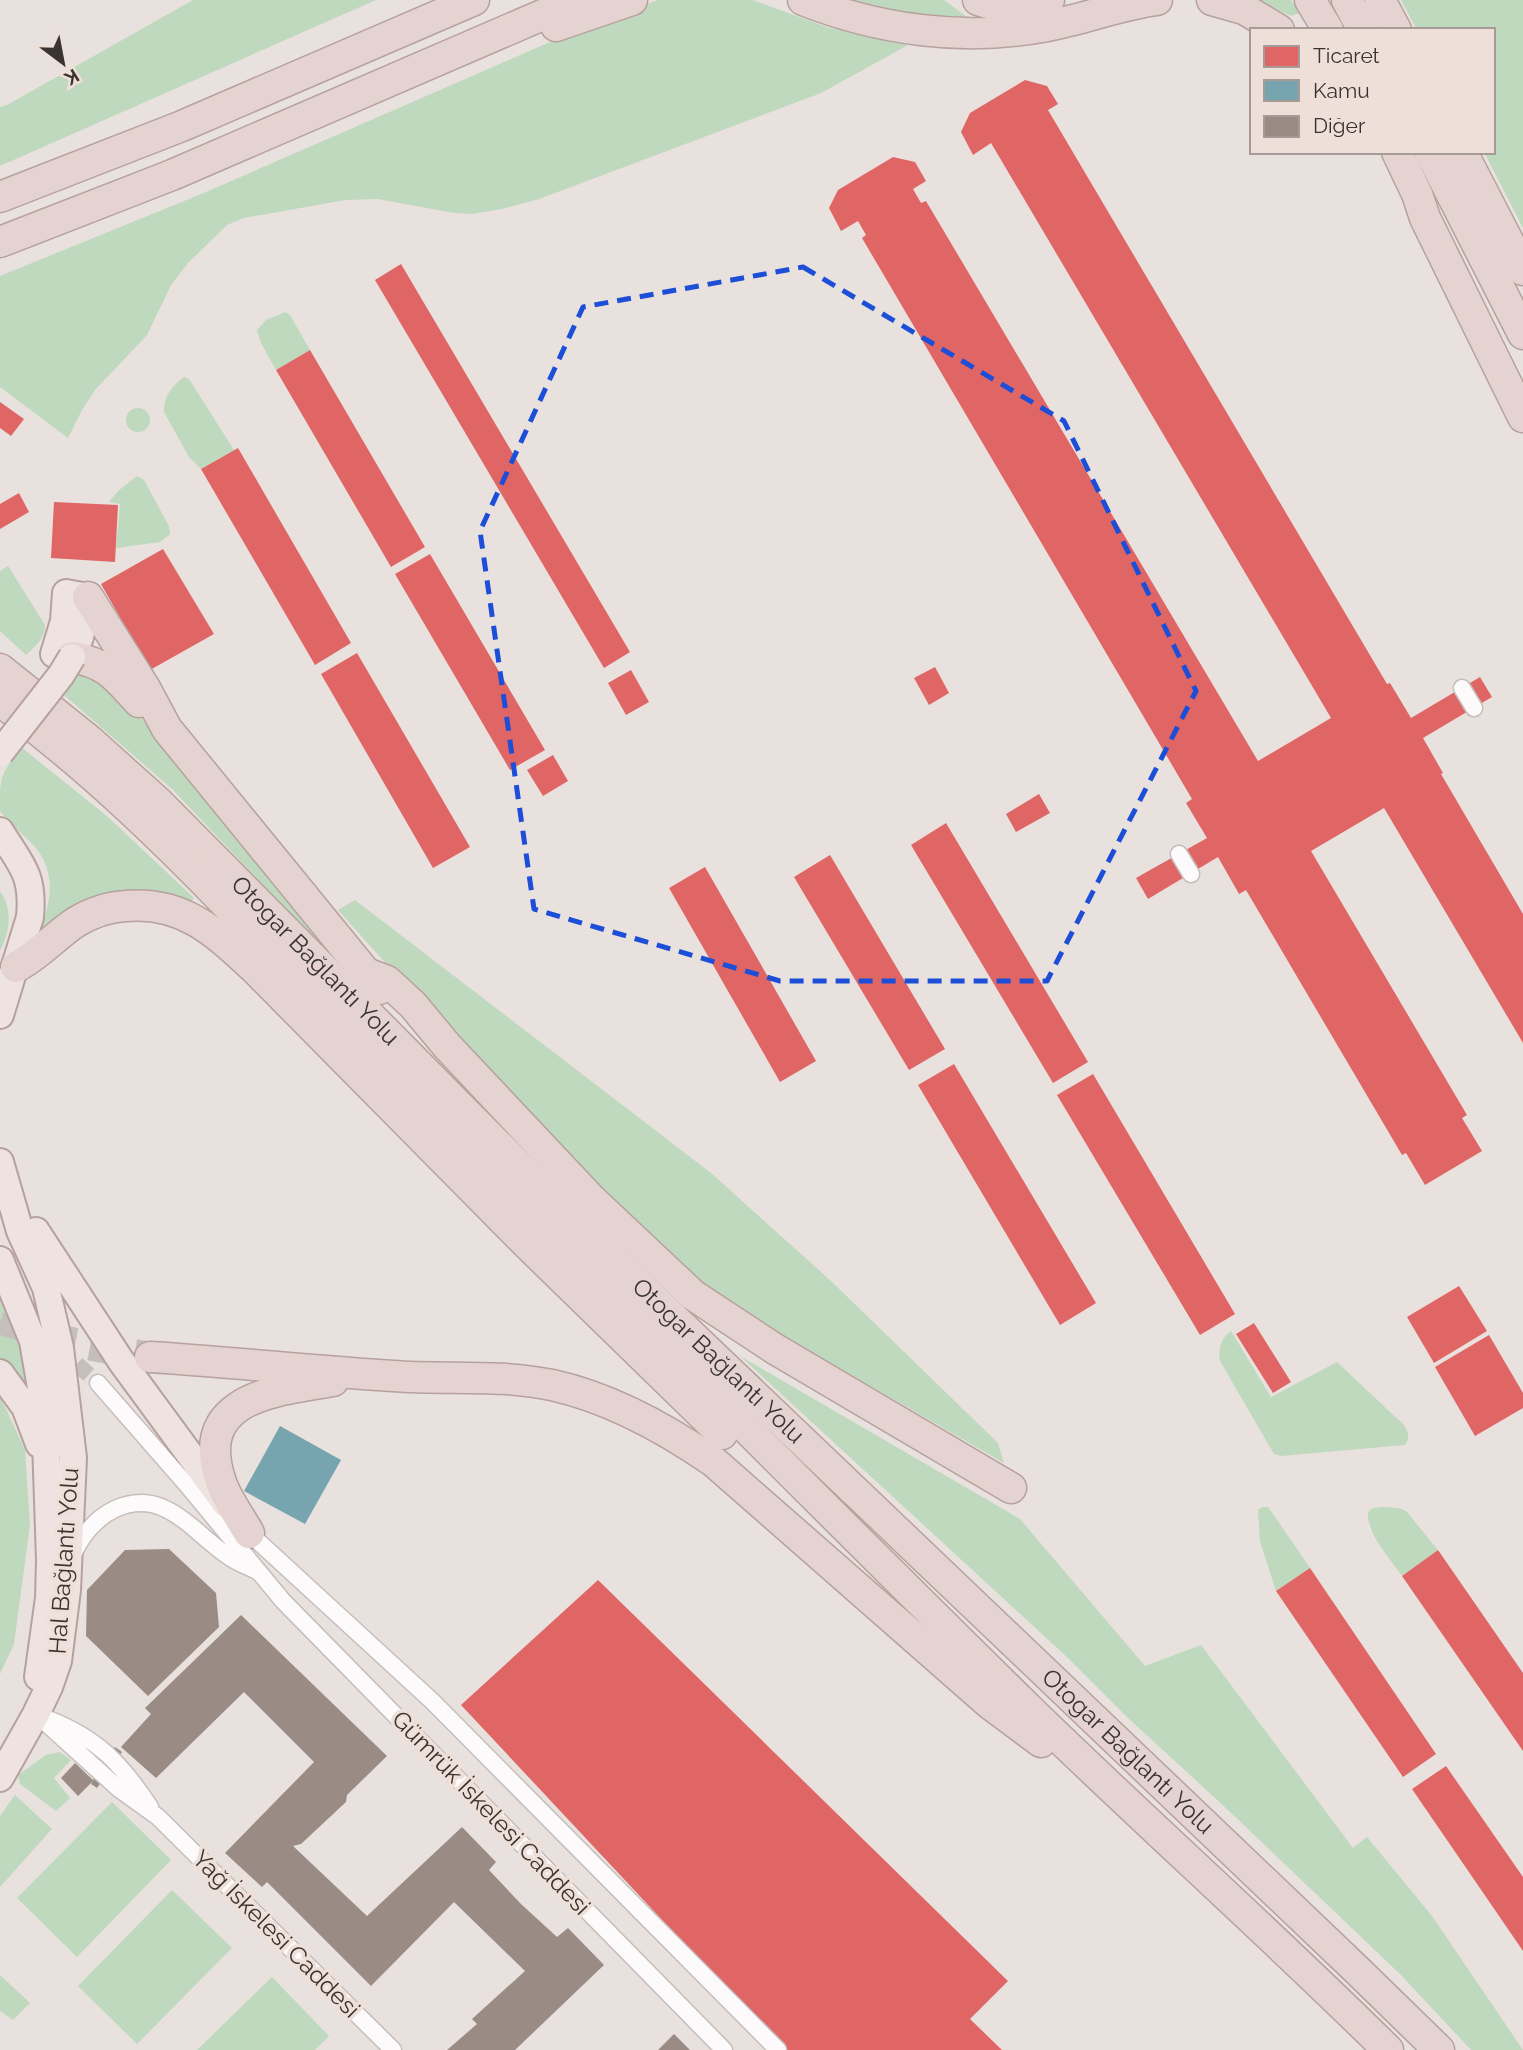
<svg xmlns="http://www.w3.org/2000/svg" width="1523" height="2050" font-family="Raleway,sans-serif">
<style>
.green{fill:#bed9bd}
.shops{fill:#e06666}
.public{fill:#76a5af}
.building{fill:#9a8c84}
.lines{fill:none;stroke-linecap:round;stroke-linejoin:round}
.street-tunnel{stroke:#c6bebb;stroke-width:16;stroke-dasharray:16 8;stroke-linecap:butt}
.secondary-tunnel{stroke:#c6bebb;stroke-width:23;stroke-dasharray:23 11;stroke-linecap:butt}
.highway-tunnel{stroke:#c6bebb;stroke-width:30;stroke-dasharray:30 15;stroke-linecap:butt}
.street-casing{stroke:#c5bebc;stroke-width:19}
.primary-casing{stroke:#b6a19e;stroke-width:30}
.highway-casing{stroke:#b6a19e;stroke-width:33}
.street{stroke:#fcfafa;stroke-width:16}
.primary{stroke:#eee3e1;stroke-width:26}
.highway{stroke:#e5d3d1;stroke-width:30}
.primary-bridge-casing{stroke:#b6a19e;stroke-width:30;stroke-linecap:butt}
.primary-bridge{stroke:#eee3e1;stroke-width:26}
.marked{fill:none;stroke:#1d4ed8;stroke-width:5;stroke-dasharray:14 9;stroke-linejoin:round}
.labels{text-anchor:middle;stroke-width:7;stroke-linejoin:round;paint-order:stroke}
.street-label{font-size:24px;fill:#393431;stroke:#eee0d9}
</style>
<rect width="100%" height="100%" fill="#e9e1de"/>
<path class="green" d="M 193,0 L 376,0 L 0,166 L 0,107 L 7,105 Z
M 658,0 L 752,0 L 827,27 L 908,45 L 821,93 L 539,199 L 502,209 L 472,214 L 454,213 L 378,199 L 345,200 L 244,218 L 227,225 L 188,263 L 171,285 L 147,335 L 95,390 L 82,410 L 68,438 L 0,387 L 0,276 L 199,195 L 589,25 Z
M 846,0 L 944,0 L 975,23 L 885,11 Z
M 1258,0 L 1291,0 L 1300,13 L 1291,16 Z
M 1401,0 L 1523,0 L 1523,228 L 1484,152 L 1493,152 L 1493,30 L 1417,30 Z
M 285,312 L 290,315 L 310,350 L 276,370 L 261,343 L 257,330 L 266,320 Z
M 184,377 L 189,379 L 234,450 L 201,469 L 189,457 L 164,412 C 163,397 172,386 184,377 Z
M126 420a12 12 0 1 1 24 0a12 12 0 1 1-24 0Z
M 137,476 L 144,480 L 169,526 L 170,534 L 160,542 L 116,548 L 120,504 L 109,502 L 118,491 Z
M 8,566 L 45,625 C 45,639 36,645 26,655 L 0,631 L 0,571 Z
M 83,673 L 118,686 L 146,724 L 234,834 L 345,962 L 341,967 L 172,789 L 64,695 L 77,677 Z
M 21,747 L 108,817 L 194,898 L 189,905 L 35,940 C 50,909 59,876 35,847 C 24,835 10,824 0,811 C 0,775 0,776 21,747 Z
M 0,891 C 13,910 10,931 0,951 Z
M 355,900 L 711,1173 L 831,1281 L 998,1443 L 1004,1463 L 765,1325 L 702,1285 L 648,1237 L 382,959 L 338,910 Z
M 0,1283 L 8,1302 L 37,1400 L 0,1362 Z
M 1231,1331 L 1271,1397 L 1337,1362 L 1404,1425 C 1409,1433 1410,1438 1405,1445 L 1281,1456 L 1274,1454 L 1220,1361 C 1218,1349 1221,1338 1231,1331 Z
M 740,1356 L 1020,1519 L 1145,1666 L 1201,1645 L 1353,1848 L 1367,1837 L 1432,1916 L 1523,2050 L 1471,2050 L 1402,1976 L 1226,1808 L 1129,1719 L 1068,1658 Z
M 0,1396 L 25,1450 L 30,1525 L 14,1644 L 0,1674 Z
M 1262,1507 L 1268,1507 L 1271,1511 L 1310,1568 L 1276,1591 L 1260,1541 L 1258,1510 Z
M 1384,1507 L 1399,1508 L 1406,1511 L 1438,1550 L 1402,1576 C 1389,1557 1367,1535 1368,1512 L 1373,1508 Z
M 60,1752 L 71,1760 L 54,1778 L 70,1798 L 56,1811 L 20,1784 L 18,1775 L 46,1755 Z
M 15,1795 L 52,1829 L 0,1887 L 0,1816 Z
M 112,1802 L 171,1860 L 77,1957 L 17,1898 Z
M 172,1890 L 232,1948 L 137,2044 L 78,1986 Z
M 0,1975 L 30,2003 L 13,2020 L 0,2011 Z
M 272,1977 L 329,2036 L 315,2050 L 197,2050 Z"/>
<path class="shops" d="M 1025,80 L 1047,86 L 1058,104 L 1048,110 L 1387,684 L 1390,683 L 1411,718 L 1480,677 L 1492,697 L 1423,738 L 1443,773 L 1441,774 L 1523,914 L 1523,1043 L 1384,808 L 1311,851 L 1467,1115 L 1462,1118 L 1482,1151 L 1425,1185 L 1406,1153 L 1402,1155 L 1246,890 L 1239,894 L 1218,857 L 1148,899 L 1136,878 L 1207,838 L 1186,803 L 1192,799 L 862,238 L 866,235 L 858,221 L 841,231 L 829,208 L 838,190 L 893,157 L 915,162 L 926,181 L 913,189 L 921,203 L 926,201 L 1258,761 L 1331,718 L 991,143 L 973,155 L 961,132 L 970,113 Z
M 401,264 L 630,652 L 604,668 L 375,280 Z
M 310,350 L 425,547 L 391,567 L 276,370 Z
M 0,402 L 24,419 L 11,436 L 0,428 Z
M 238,448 L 351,643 L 315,665 L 201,469 Z
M 19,493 L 29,512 L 0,529 L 0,504 Z
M 54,502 L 118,505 L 115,562 L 51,558 Z
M 163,549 L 214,634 L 150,670 L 101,584 Z
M 430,554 L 545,750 L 510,770 L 395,574 Z
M 357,653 L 470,847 L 433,868 L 321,674 Z
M 935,667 L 949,693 L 929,705 L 914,678 Z
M 631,670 L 649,702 L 626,715 L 608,683 Z
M 553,755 L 568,781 L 543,796 L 527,770 Z
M 1039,794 L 1050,813 L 1016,832 L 1006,814 Z
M 946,823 L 1088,1062 L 1053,1083 L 911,845 Z
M 830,855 L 945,1049 L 909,1070 L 794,877 Z
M 705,867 L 816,1061 L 780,1082 L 669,888 Z
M 954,1064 L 1096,1303 L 1060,1325 L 918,1085 Z
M 1093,1074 L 1235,1314 L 1200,1335 L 1057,1095 Z
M 1459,1286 L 1487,1331 L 1434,1363 L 1407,1317 Z
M 1254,1323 L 1291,1382 L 1273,1393 L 1236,1334 Z
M 1489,1335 L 1523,1393 L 1523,1408 L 1475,1436 L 1435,1367 Z
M 1438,1550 L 1523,1673 L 1523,1751 L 1402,1576 Z
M 1310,1568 L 1436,1754 L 1403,1777 L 1276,1591 Z
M 598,1580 L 1008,1981 L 970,2019 L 1002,2050 L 784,2050 L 461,1705 Z
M 1446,1766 L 1523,1877 L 1523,1951 L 1412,1789 Z"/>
<path class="public" d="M 280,1426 L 341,1460 L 305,1524 L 244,1491 Z"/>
<path class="building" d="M 169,1549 L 216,1593 L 219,1627 L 148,1696 L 86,1636 L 87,1590 L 125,1550 Z
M 241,1615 L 387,1756 L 347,1795 L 346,1802 L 301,1844 L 293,1846 L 367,1916 L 462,1827 L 496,1862 L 489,1870 L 521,1904 L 557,1937 L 568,1928 L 604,1965 L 515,2050 L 447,2050 L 477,2024 L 472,2019 L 525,1971 L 454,1902 L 371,1986 L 267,1882 L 262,1887 L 225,1853 L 314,1762 L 244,1692 L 156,1778 L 121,1747 L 151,1714 L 145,1708 Z
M 115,1747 L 122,1752 L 97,1788 L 91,1784 L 93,1781 L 78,1796 L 61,1778 L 75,1763 L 93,1780 L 101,1762 Z
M 674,2034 L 690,2050 L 658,2050 Z"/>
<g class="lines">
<path class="street-tunnel" d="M 59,1348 L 98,1383"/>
<path class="secondary-tunnel" d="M 0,1323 L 41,1335"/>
<path class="highway-tunnel" d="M 46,1337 L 150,1357"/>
<defs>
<path id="street" d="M 1462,688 L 1474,708
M 1179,854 L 1191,874
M 98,1383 L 187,1485 L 283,1601 L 724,2050
M 249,1533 L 432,1701 L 778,2050
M 73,1555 C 81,1536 96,1518 115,1509 C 166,1486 194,1535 231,1558 C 238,1563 247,1566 255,1570
M 36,1714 L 119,1789 L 158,1817 L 393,2050
M 48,1719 C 97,1738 121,1763 150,1807"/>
<path id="primary" d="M 66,593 L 88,597 L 80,637 L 72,657 L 54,654 L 64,621 Z
M 0,831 C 21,865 34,874 30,917 L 0,1015
M 0,1162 L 20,1231 L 46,1288 L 60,1348 L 73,1458 L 67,1590 L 58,1661 L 49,1687 L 36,1714 L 0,1778
M 36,1231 L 121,1361 L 226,1504
M 0,1260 L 33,1341 L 45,1411 L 50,1560 L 49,1598 L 38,1677
M 0,1373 L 25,1407 L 39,1444"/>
<g id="highway">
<path d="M 803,0 C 879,30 965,42 1047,26 C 1084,19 1120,5 1157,0"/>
<path d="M 978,0 C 1002,9 1024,4 1049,0"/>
<path d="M 1212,0 L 1244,9 L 1279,30"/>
<path d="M 1310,0 L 1328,30"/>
<path d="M 1347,0 L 1363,30"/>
<path d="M 1380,0 L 1396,30"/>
<path d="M 556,26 L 632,0"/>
<path d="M 1397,152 L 1417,194 L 1425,218 L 1523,417"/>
<path d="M 1430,152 L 1523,334"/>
<path d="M 1462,152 L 1523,270"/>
<path d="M 0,197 L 182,126 L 474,0"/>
<path d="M 0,242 L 172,175 L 577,0"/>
<path d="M 88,597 L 145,688 L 167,729 L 379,989"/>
<path d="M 72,657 C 108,664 115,676 139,702"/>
<path id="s1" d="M 0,669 L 90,741 L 159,803 L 599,1247 L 1358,1971 L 1439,2050"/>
<path d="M 0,701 C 91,768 171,846 249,928 C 508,1188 765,1450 1027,1707 C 1146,1823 1270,1933 1388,2050"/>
<path d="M 16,967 C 39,955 55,936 76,922 C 91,913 109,907 126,906 C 184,901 216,933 255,969 L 527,1244 L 722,1434"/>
<path d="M 366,973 L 387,981 L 413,1005 L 447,1046 L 592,1200 L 693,1295 L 775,1349 L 1011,1488"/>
<path d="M 150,1357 C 231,1362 312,1371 393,1376 C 446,1380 500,1374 552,1385 C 611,1398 665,1428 714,1462 L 990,1704 L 1041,1742"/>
<path d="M 249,1533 C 240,1517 228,1501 222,1485 C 191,1399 270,1391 333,1381"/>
</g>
</defs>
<use href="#street" class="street-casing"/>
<use href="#primary" class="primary-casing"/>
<use href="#highway" class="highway-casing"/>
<use href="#street" class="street"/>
<use href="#primary" class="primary"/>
<use href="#highway" class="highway"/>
<defs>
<path id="primary-bridge" d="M 0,753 L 61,675 L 72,657"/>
</defs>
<use href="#primary-bridge" class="primary-bridge-casing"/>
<use href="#primary-bridge" class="primary-bridge"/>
</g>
<path class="marked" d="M 803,267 L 1064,421 L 1196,691 L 1047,981 L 780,981 L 534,909 L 480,531 L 583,307 Z"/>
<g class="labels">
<g class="street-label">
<text dy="8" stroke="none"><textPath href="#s1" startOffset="430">Otogar Bağlantı Yolu</textPath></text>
<text dy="8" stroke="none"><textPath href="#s1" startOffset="998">Otogar Bağlantı Yolu</textPath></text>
<text transform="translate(64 1561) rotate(-86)" y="8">Hal Bağlantı Yolu</text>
<text dy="8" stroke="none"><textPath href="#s1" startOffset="1564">Otogar Bağlantı Yolu</textPath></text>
<text transform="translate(491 1813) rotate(46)" y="8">Gümrük İskelesi Caddesi</text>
<text transform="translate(276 1934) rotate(45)" y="8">Yağ İskelesi Caddesi</text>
</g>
</g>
<rect x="1250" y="28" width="245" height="126" fill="#eee0d9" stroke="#a69b96" stroke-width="2"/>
<rect x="1264" y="46" width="35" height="21" fill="#e06666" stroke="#a69b96" stroke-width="2"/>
<text x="1313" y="63" font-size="21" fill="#393431">Ticaret</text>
<rect x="1264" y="80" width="35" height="21" fill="#76a5af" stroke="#a69b96" stroke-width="2"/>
<text x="1313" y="98" font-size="21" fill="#393431">Kamu</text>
<rect x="1264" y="116" width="35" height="21" fill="#9a8c84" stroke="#a69b96" stroke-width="2"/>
<text x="1313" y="133" font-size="21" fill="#393431">Diğer</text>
<g transform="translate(63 63) rotate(148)" stroke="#eee0d9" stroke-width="5" paint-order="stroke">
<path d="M0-5L12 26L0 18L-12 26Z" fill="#393431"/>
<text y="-10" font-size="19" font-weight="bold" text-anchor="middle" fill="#393431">K</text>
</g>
</svg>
